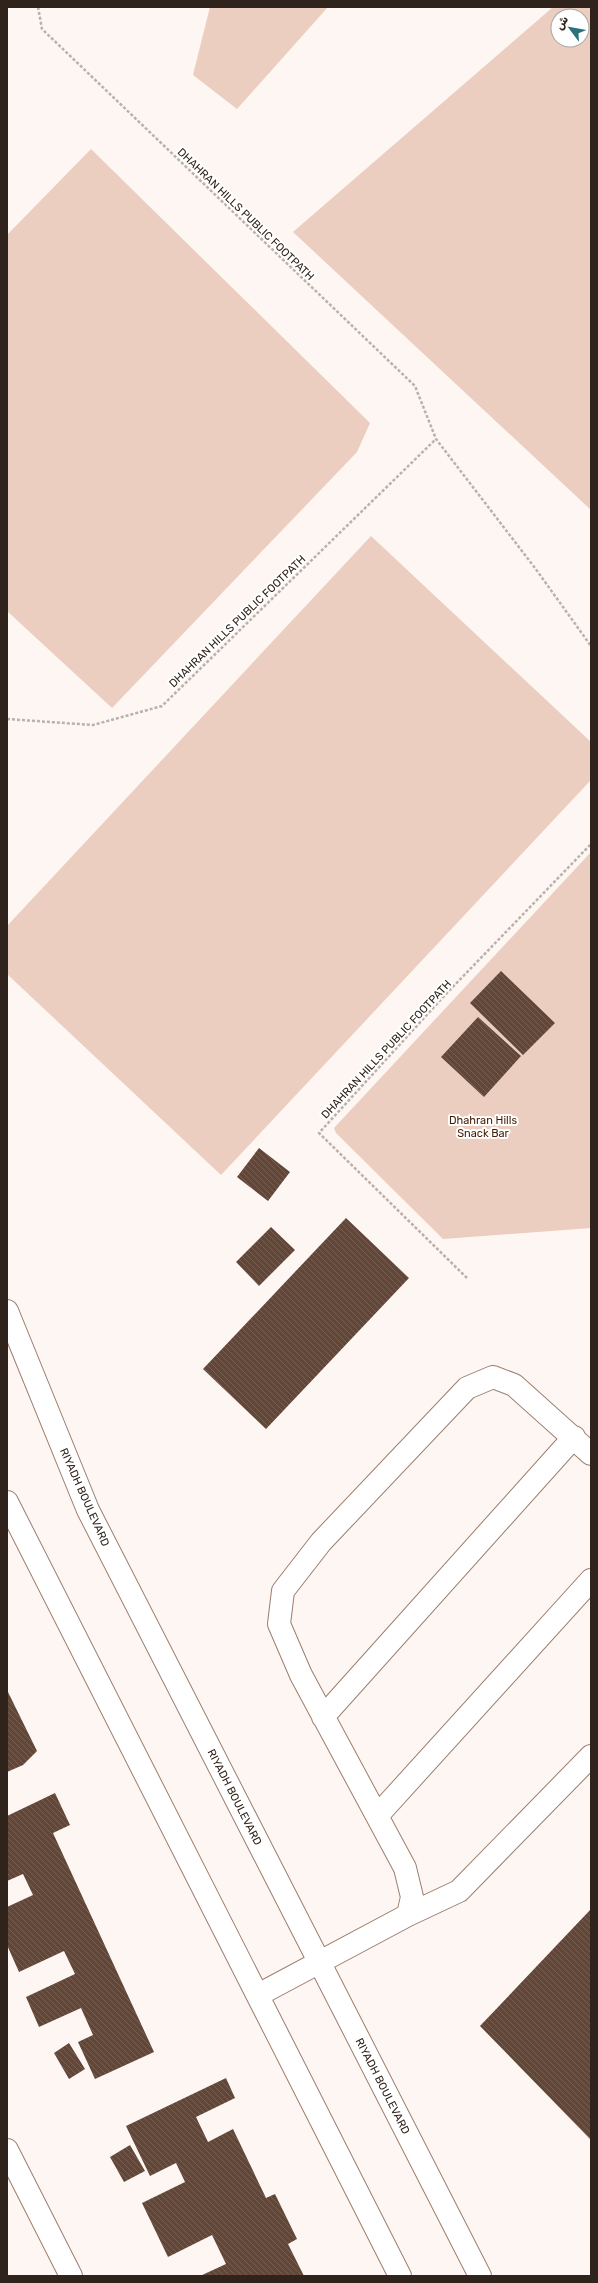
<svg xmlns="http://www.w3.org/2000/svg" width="598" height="2283" font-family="Rubik,Vazirmatn,sans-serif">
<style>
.green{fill:#ebcebf;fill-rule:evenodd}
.building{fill:url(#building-back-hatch)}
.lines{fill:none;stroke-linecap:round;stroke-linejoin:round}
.minor-casing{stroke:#9c7e6e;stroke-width:24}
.major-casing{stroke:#9c7e6e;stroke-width:24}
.path{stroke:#bab1ac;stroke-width:2.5;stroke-dasharray:3 2;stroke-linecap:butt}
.minor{stroke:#fff;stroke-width:22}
.major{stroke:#fff;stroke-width:22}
.labels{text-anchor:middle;stroke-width:4;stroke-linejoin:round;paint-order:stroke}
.street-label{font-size:11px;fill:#2f231c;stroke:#fff}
.park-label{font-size:11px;fill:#451c01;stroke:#fff}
</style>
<defs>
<pattern id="building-back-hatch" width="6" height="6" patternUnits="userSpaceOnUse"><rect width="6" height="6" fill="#624739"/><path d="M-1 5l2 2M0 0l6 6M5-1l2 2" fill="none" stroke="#755f53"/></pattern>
</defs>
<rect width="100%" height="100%" fill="#fdf6f2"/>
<path class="green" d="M 210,7 L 328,7 L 237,109 L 193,75 Z
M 553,7 L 591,7 L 591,510 L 293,232 ZM 558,16 L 582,16 L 582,40 L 558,40 Z
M 91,149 L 370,423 L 357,452 L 112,708 L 7,611 L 7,235 Z
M 371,536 L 591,742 L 591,780 L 221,1175 L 7,974 L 7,926 Z
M 591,852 L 591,1228 L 443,1239 L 336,1133 L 334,1128 Z"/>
<path class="building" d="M 501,971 L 555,1023 L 523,1055 L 470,1003 Z
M 478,1017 L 521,1056 L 484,1097 L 441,1057 Z
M 259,1148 L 290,1172 L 268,1201 L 237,1177 Z
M 346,1218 L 409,1278 L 266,1429 L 203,1369 Z
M 271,1227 L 295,1250 L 259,1286 L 236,1262 Z
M 7,1690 L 37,1751 L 23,1765 L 7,1772 Z
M 55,1793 L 70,1825 L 53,1833 L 154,2052 L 95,2079 L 78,2042 L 93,2035 L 81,2008 L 39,2027 L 26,1997 L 75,1974 L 64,1951 L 19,1972 L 7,1945 L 7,1907 L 33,1895 L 23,1874 L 7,1881 L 7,1816 Z
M 591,1909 L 591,2140 L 480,2026 Z
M 69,2043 L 85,2069 L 69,2079 L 54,2053 Z
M 226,2078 L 235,2098 L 196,2117 L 208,2142 L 233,2129 L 266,2198 L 275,2194 L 297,2239 L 288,2244 L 304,2276 L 200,2276 L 226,2264 L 212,2235 L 168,2257 L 142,2203 L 185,2182 L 176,2163 L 150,2176 L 126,2126 Z
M 130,2145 L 145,2171 L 124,2182 L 110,2157 Z"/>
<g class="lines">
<defs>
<path id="minor" d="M 323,1717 L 574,1437
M 377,1816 L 591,1580
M 408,1915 L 412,1897 L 405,1868 L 301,1675 L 279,1624 L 283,1591 L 321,1542 L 467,1388 L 493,1377 L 514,1385 L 591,1454
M 258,1995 L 408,1915 L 459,1891 L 591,1756
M 7,2150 L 71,2276"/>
<path id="major" d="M 7,1311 L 88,1510 L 480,2276
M 7,1502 L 400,2276"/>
</defs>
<use href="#minor" class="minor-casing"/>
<use href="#major" class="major-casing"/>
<path class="path" d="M 38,7 L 42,29 L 415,386 L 436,439 L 535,568 L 591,646
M 7,719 L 93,725 L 162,706 L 436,439
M 467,1278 L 319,1133 L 445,995 L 591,844"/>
<use href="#minor" class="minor"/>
<use href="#major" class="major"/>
</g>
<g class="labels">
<g class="street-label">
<text transform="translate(246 214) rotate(44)" y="4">DHAHRAN HILLS PUBLIC FOOTPATH</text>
<text transform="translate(237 621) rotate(-44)" y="4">DHAHRAN HILLS PUBLIC FOOTPATH</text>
<text transform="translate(386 1049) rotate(-47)" y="4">DHAHRAN HILLS PUBLIC FOOTPATH</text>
<text transform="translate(85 1497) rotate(66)" y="4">RIYADH BOULEVARD</text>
<text transform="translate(235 1797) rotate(63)" y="4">RIYADH BOULEVARD</text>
<text transform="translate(383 2086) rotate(63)" y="4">RIYADH BOULEVARD</text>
</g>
<g class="park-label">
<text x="483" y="1124">Dhahran Hills<tspan x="483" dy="13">Snack Bar</tspan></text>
</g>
</g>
<rect width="598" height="2283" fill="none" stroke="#2f231c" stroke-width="16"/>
<g transform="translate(570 28) rotate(302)"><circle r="19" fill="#ffffff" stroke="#aca7a4"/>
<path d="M0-3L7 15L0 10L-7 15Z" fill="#2a727d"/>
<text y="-6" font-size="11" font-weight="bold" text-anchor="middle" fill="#2f231c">ش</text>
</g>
</svg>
